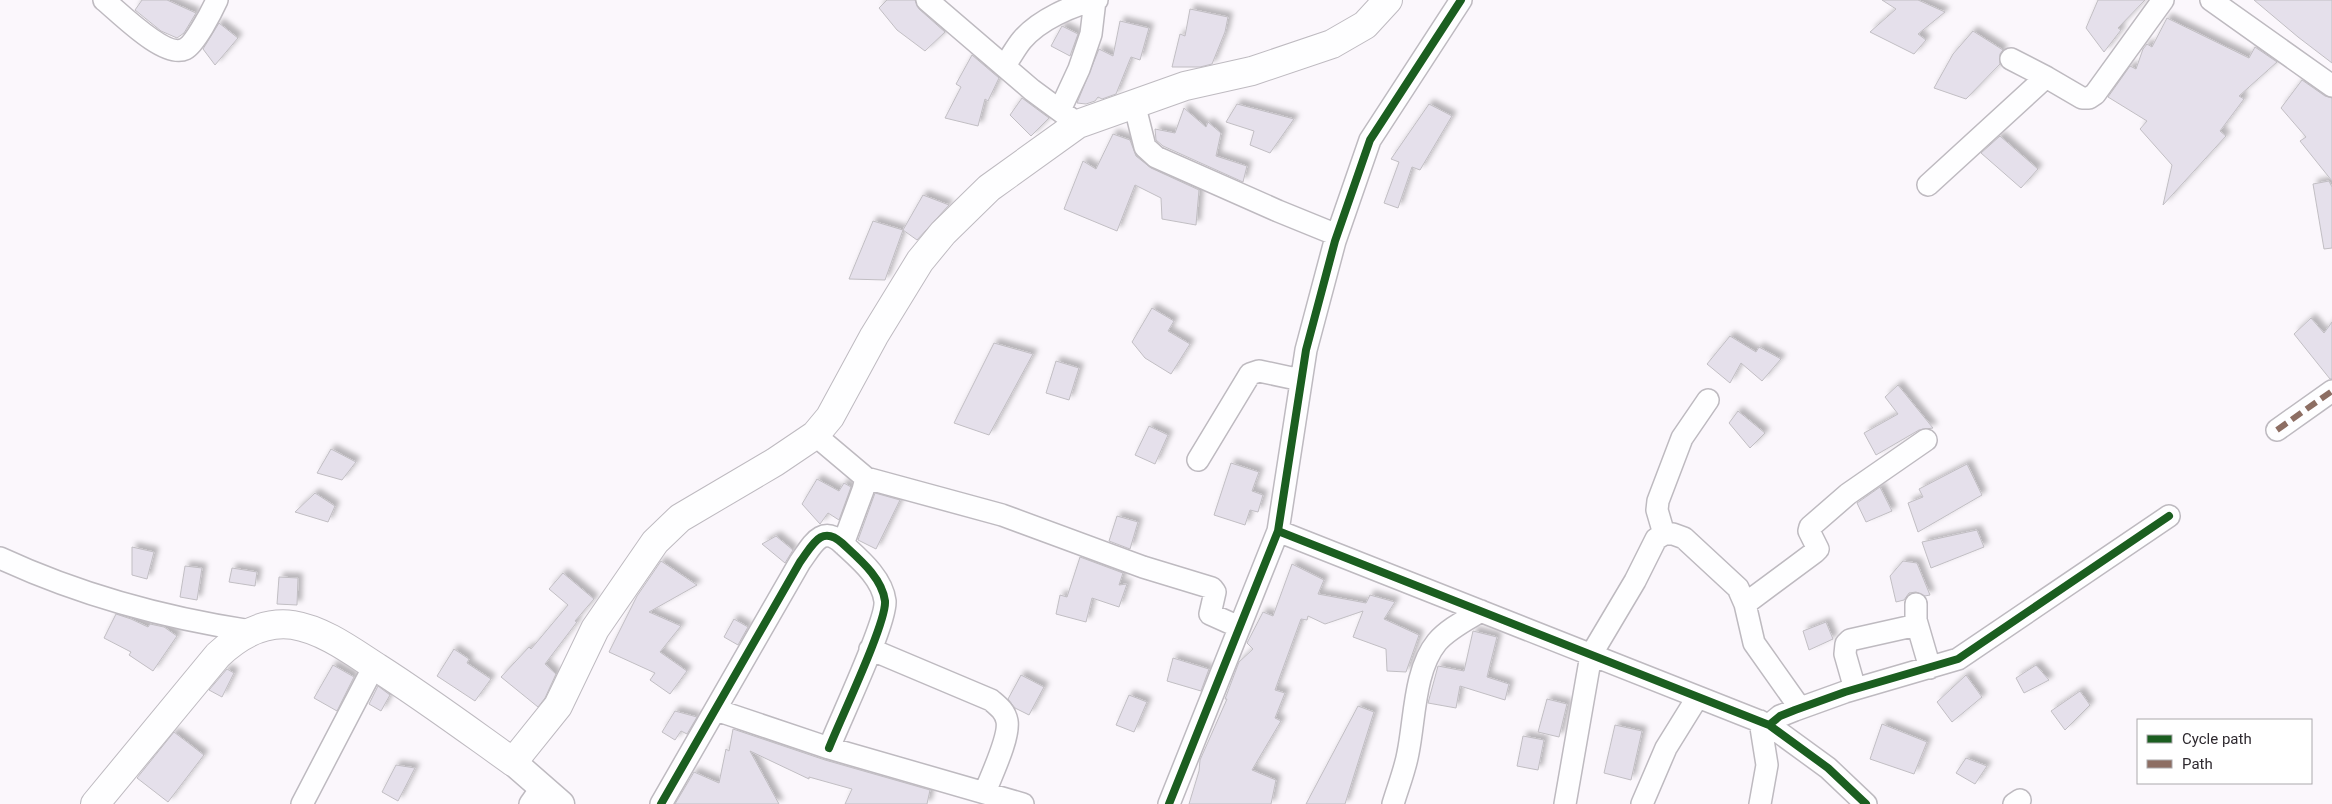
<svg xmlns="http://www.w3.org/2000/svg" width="2332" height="804" font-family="Roboto,sans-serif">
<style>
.building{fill:#e5e0eb;stroke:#c1bec3;filter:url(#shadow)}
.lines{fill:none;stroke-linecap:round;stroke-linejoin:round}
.minor-casing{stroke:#bebac0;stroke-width:24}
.major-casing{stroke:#bebac0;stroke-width:29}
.highway-casing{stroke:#bebac0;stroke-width:30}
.minor{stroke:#fefeff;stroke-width:21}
.major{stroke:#fefeff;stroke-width:26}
.highway{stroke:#fefeff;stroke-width:28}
.quiet{stroke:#8d6e63;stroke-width:6;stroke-dasharray:12 6;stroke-linecap:butt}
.cycleway-casing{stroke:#fff;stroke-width:11}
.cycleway{stroke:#1b5e20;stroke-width:8}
</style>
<defs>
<filter id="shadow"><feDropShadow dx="4.5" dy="-4.5" stdDeviation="2.5" flood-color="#0004"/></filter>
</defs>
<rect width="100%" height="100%" fill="#fbf7fc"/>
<path class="building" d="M 142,0 L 167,0 L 196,13 L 184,33 L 177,38 L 161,31 L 135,10 Z
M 887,0 L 915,0 L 919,9 L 945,32 L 925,51 L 897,30 L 879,8 Z
M 1882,0 L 1918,0 L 1945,12 L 1918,34 L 1926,40 L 1914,54 L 1870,32 L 1896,9 Z
M 2098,0 L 2145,0 L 2118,28 L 2121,30 L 2104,52 L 2086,28 Z
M 2254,0 L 2332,0 L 2332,63 L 2298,37 Z
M 1190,9 L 1228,17 L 1225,32 L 1212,64 L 1200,67 L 1172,67 L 1180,34 L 1185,36 Z
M 2167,18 L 2249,58 L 2255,47 L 2277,62 L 2239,96 L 2244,99 L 2220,131 L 2226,136 L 2163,205 L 2172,165 L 2140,129 L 2147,121 L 2108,97 L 2130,66 L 2136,69 L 2143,49 L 2147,44 L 2152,47 Z
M 1120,21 L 1149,28 L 1140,60 L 1131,57 L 1116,94 L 1102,99 L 1098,97 L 1095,101 L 1086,104 L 1077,103 L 1099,49 L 1113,56 Z
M 219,23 L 238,38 L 215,65 L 203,49 Z
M 1062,26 L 1078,34 L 1070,56 L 1051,46 Z
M 1973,31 L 2003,50 L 2000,54 L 2000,64 L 1966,99 L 1934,88 L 1953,54 Z
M 972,55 L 999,78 L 988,101 L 985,99 L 978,126 L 945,118 L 961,87 L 956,84 Z
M 2302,80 L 2325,96 L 2332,98 L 2332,181 L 2300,141 L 2306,137 L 2281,108 Z
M 1022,98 L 1049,118 L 1031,136 L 1010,115 Z
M 1237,104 L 1294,119 L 1270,153 L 1250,145 L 1254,131 L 1226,122 Z
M 1429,104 L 1452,116 L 1420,170 L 1412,167 L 1398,208 L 1384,203 L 1399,162 L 1391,159 Z
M 1184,108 L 1206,127 L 1208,122 L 1221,133 L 1216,156 L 1247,166 L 1243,182 L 1163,146 L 1156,140 L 1155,129 L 1175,133 Z
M 1113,134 L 1130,140 L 1136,156 L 1151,168 L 1199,190 L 1196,225 L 1162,219 L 1161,198 L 1135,185 L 1117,231 L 1064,209 L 1083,161 L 1096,169 Z
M 2000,136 L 2038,169 L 2021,188 L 1981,153 Z
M 2329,181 L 2332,187 L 2332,248 L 2324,249 L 2313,184 Z
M 923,195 L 949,205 L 917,240 L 903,230 Z
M 873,221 L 903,230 L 885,280 L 849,279 Z
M 1152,308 L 1174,321 L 1168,331 L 1190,344 L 1171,374 L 1145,358 L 1132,342 Z
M 2311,318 L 2324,333 L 2332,322 L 2332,379 L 2330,379 L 2294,334 Z
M 1730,336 L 1756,352 L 1759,347 L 1781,359 L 1762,381 L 1741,363 L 1730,383 L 1707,364 Z
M 994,343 L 1033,354 L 989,435 L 954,423 Z
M 1056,361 L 1079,368 L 1069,400 L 1046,393 Z
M 1898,385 L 1933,428 L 1919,430 L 1876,455 L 1864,433 L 1898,414 L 1885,397 Z
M 1738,411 L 1765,433 L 1750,448 L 1729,423 Z
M 1149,426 L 1168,435 L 1155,464 L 1135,455 Z
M 331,449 L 356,462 L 342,480 L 317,473 Z
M 1231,463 L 1259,472 L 1252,491 L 1263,495 L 1258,512 L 1250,510 L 1245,525 L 1214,515 Z
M 1967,464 L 1982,495 L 1918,532 L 1908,503 L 1923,497 L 1919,489 Z
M 817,479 L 839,491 L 844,483 L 851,487 L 839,520 L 828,513 L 820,524 L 802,504 Z
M 1880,487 L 1892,511 L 1866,522 L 1857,503 Z
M 315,493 L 335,506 L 328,522 L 295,512 Z
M 875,493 L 900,500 L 876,549 L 858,540 Z
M 1117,516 L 1138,522 L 1130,549 L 1109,541 Z
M 1977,530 L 1984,547 L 1931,568 L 1922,542 Z
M 776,536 L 793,550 L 785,563 L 762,544 Z
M 132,547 L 154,552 L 147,579 L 132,575 Z
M 1080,557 L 1123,573 L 1119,585 L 1127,584 L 1119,607 L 1092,598 L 1086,622 L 1056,614 L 1060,595 L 1067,597 Z
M 661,561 L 697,585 L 649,612 L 681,626 L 660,652 L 687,671 L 670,694 L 650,680 L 655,673 L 609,652 L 637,596 Z
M 1903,561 L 1917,563 L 1930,595 L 1925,596 L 1916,592 L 1909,593 L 1904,600 L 1896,602 L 1890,576 Z
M 1292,564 L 1324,580 L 1318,594 L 1366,603 L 1370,595 L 1395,602 L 1384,619 L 1419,635 L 1406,672 L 1387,671 L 1386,649 L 1353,637 L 1363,611 L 1325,624 L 1308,616 L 1307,620 L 1301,619 L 1275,690 L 1285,693 L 1275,718 L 1281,721 L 1252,770 L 1276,780 L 1271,804 L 1189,804 L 1199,771 L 1200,760 L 1227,699 L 1225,699 L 1239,662 L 1253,649 L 1247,643 L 1263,612 L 1273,616 Z
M 185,566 L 202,568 L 197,600 L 180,597 Z
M 232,568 L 257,572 L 255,586 L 229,582 Z
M 563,573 L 594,599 L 575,621 L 577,622 L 545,664 L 556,674 L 545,698 L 538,707 L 501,677 L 529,647 L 531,649 L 568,605 L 549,589 Z
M 279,577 L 298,578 L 297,605 L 277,604 Z
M 116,614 L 131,619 L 148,627 L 150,624 L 164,627 L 177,636 L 153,671 L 129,655 L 131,652 L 104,638 Z
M 734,619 L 748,627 L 738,645 L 724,637 Z
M 1826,622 L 1833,639 L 1809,650 L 1803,631 Z
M 1473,631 L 1497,637 L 1487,677 L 1509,684 L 1505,700 L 1460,686 L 1456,708 L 1428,703 L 1438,666 L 1464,671 Z
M 454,649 L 469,659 L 467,663 L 491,679 L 475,701 L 437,676 Z
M 1173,658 L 1209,669 L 1201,691 L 1167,681 Z
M 333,665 L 354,677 L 337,711 L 314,698 Z
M 2036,665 L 2049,680 L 2024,693 L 2016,678 Z
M 227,669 L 234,673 L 222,697 L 209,690 Z
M 1021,675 L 1044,687 L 1029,715 L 1015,708 L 1008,699 Z
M 1966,675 L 1982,697 L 1952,722 L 1937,702 Z
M 378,686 L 390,695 L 381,711 L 369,704 Z
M 2080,691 L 2090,705 L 2065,730 L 2051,711 Z
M 1129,695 L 1147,702 L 1134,732 L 1116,725 Z
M 1547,699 L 1567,704 L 1559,737 L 1538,732 Z
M 1358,706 L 1374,712 L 1345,804 L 1306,804 Z
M 675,711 L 697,717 L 687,734 L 681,731 L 675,740 L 662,732 Z
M 1882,724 L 1927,742 L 1914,774 L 1870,759 Z
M 1615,725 L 1642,731 L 1631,780 L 1604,773 Z
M 733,729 L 825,760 L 930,790 L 927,804 L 845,804 L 852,789 L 809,777 L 809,779 L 750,751 L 779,804 L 675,804 L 694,772 L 719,783 L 726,749 L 729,751 Z
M 174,732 L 204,755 L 168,802 L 137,778 Z
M 1523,736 L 1544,740 L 1538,770 L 1517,766 Z
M 1966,758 L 1987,766 L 1975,784 L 1956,773 Z
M 396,765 L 415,768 L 398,801 L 382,792 Z"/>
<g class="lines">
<defs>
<path id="minor" d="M 104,0 C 120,13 165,59 185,49 C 195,44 212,11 217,0
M 927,0 L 1032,90 L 1078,124
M 2211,0 L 2332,86
M 2011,59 L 2046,77 L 2082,98 L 2089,98 L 2095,94 L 2163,0
M 1005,65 C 1011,57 1016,47 1022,40 C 1039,20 1072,5 1097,0
M 1134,103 L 1145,147 L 1156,157 L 1278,211 L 1337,235
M 1060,110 L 1079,69 L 1091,34 L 1095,0
M 1928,185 L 2046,77
M 2277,430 L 2332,391
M 815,435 L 866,478 L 863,490 L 843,544
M 1198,460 L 1250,374 L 1259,371 L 1301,380
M 866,478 L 1002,515 L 1143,567 L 1212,588 L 1215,592 L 1210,614 L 1239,627
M 1278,531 L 1306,350 L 1335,241 L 1370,140 L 1461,0
M 1664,534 L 1657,510 L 1658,501 L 1682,438 L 1708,400
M 0,558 C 80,595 165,618 251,631
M 1745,604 L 1815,552 L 1818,549 L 1809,531 L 1810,527 L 1848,494 L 1926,440
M 1916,604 L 1916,620 L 1930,668
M 870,649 L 991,700 C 998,706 1005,711 1007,721 C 1010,737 991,776 985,792
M 1855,689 L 1845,654 L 1846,644 L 1850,640 L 1917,625
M 716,710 L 829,748 L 1023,804
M 1769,725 L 1780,716 L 1795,710 L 1845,692 L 1958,659 L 2169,516
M 302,804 L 374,666
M 530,804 L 542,787
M 661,804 L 800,562 C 812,546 821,524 842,543 C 858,558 882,577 885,601 C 887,622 839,722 829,748
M 1169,804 L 1278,531 L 1769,725 L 1828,768 L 1866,804
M 1393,804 C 1398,787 1405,770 1408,753 C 1415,719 1414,670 1437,642 C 1448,629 1466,620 1481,611
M 1565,804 L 1591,655 L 1635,581 L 1656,539 L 1664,534 L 1673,534 L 1684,538 L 1738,588 L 1745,604 L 1754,643 L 1800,708
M 1642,804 L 1666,748 L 1697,698
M 1760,804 L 1767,765 L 1760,721
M 2014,804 L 2020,800"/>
<path id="major" d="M 513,762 L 561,804"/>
<path id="highway" d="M 95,804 L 218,655 C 238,636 264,621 293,625 C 324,630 353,652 378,668 C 425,698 468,730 513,762 L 558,706 L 595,629 L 655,542 L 680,518 L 775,462 L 815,435 L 830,417 L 874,336 L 920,261 L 943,233 L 989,188 L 1078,124 L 1185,86 L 1252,71 L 1332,44 L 1365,25 L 1388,0"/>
</defs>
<use href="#minor" class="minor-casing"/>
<use href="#major" class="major-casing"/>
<use href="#highway" class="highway-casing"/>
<use href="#minor" class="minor"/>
<use href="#major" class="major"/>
<use href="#highway" class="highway"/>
<path class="quiet" d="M 2277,430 L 2332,391"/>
<defs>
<path id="cycleway" d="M 1278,531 L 1306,350 L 1335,241 L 1370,140 L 1461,0
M 1769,725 L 1780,716 L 1795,710 L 1845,692 L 1958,659 L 2169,516
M 661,804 L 800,562 C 812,546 821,524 842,543 C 858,558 882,577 885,601 C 887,622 839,722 829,748
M 1169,804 L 1278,531 L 1769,725 L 1828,768 L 1866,804"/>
</defs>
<use href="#cycleway" class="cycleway-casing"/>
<use href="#cycleway" class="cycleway"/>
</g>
<rect x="2137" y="719" width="175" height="65" fill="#ffffff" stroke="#aba9ac"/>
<rect x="2147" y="735" width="25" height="8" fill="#1b5e20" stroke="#aba9ac"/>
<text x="2182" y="744" font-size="15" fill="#2e292f">Cycle path</text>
<rect x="2147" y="760" width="25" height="8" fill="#8d6e63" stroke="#aba9ac"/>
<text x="2182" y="769" font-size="15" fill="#2e292f">Path</text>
</svg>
